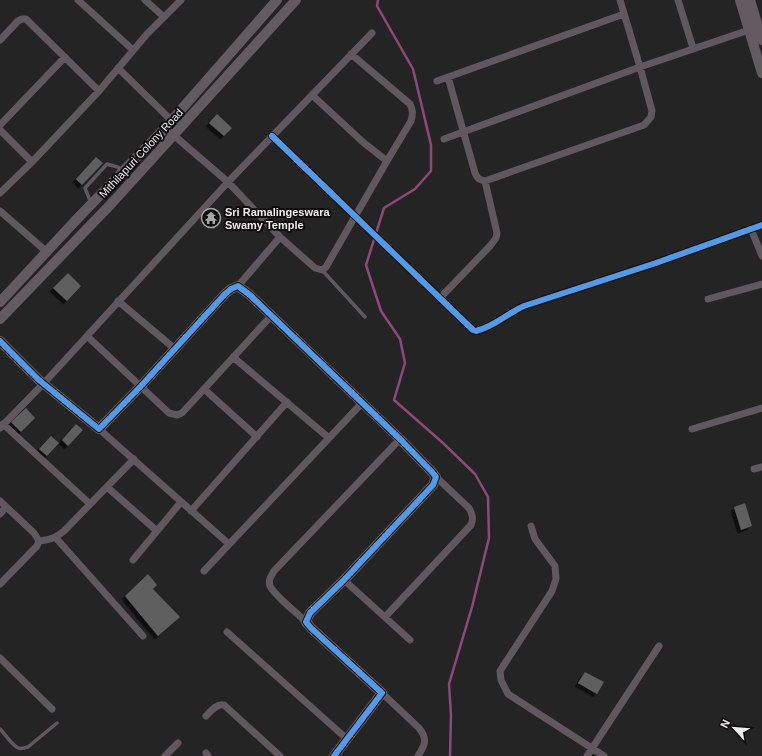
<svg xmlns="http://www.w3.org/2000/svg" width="762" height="756" font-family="Arial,sans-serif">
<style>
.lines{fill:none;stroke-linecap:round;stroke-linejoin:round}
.stream{stroke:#8e487b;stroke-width:2.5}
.building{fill:#5f5e5f;filter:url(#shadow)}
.lane{stroke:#61585f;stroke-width:3.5}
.street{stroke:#61585f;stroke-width:7}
.secondary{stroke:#645b60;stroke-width:10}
.cycleway-casing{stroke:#0e0c0d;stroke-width:8}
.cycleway{stroke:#5399e6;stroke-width:6}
.labels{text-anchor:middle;stroke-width:4;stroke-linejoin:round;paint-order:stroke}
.street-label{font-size:11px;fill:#efeeef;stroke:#0e0c0d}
.poi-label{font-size:11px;font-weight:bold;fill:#efeeef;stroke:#0e0c0d;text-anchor:start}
</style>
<defs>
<filter id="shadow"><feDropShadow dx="-3.5" dy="3.5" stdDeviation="0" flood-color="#0009"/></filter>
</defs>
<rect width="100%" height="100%" fill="#242424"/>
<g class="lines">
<path class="stream" d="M 378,0 L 377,6 L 413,69 L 431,145 L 431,171 L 415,189 L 384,208 L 366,265 L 381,311 L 400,339 L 405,363 L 394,400 L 443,443 L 475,474 L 488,497 L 489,538 L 472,607 L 449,684 L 451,715 L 450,756"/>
</g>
<path class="building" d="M 217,114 L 232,128 L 224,136 L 209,123 Z
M 96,157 L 103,163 L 82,185 L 76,179 Z
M 68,273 L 81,286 L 67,301 L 53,288 Z
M 26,408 L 35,418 L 21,432 L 11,422 Z
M 76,424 L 83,430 L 68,446 L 62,440 Z
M 51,436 L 59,443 L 47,456 L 39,449 Z
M 745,503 L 752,526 L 741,530 L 734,507 Z
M 148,574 L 157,585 L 153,589 L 180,617 L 158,636 L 125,596 Z
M 585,672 L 604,682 L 597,694 L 578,683 Z"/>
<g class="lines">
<path class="lane" d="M 91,203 L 85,188 L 107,164 L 124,169
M 322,270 L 365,317
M 0,729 C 5,734 11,744 18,748 C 21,749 25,748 28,747 L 57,723"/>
<path class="street" d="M 78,0 L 133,50
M 145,0 L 164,17
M 620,0 L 640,67 L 752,29
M 678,0 L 693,48
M 0,40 L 18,21 L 22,19 L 26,19 L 99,91
M 351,54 L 410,104 C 413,110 413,114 411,121 L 387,161
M 118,68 L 172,121
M 437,81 L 624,14
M 0,125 L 65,57
M 0,130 L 32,162
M 170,132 L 228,182 L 280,237 L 315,268 L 322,270 L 326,267 L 330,260 L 387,161 L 364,143 L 312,95
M 272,136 L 473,330 L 476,331 C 494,327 508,313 524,306 L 656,263 L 762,225
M 444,139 L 463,132 L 640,67 L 652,111 L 651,117 L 644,125 L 485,181 C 479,180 477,178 475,173 L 448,77
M 0,193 L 32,162 L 99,91 L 147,34 L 181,0
M 0,211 L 47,252
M 751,229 L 762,256
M 238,286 L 280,237
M 440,298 L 490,246 L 496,238 L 497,233 L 485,181
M 708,299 L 762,284
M 118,301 L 175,349
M 87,336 L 169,413 L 177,415 L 182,413 L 271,316
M 233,357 L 329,438
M 204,389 L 257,437
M 3,424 L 90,504
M 0,428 L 44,383 L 228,182 L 372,33
M 99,429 L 229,544
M 692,429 L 762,408
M 754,469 L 762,467
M 107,487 L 157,531
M 0,501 L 34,533 L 39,541 L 37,546 L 0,584
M 191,511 L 287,402
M 0,514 L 6,507
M 531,526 L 535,539 L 555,566 L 556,579 L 552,591 L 500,671 L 501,680 L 508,694 L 604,756
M 56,538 L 143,636
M 39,541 C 50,540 55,538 64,531 L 134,459
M 133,560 L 181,502
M 204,571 L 362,403
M 344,580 L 410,640
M 385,617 L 471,525 C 474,518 472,514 469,508 L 436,477
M 306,622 C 298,614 274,595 270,586 C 268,580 271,576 274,571 L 400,439
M 227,632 L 347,739
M 0,658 L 52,709
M 382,693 L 419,728 C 428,739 425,745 418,756
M 206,716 C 211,711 217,703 224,705 L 280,756
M 206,753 L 208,756
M 165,756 L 178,743
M 587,756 L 659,646"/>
<path class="secondary" d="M 740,0 L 762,73
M 750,0 L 762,40
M 0,302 L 77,219 L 165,128 L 277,0
M 0,319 L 112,203 L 296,0
M 0,341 L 39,380 L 99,429 L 141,386 L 225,294 L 231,289 L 238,286 L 250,295 L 400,439 L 432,472 L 436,477 L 433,485 L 344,580 L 310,613 L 306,622 L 311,628 L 382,693 L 334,756"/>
<defs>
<path id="cycleway" d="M 272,136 L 473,330 L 476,331 C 494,327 508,313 524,306 L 656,263 L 762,225
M 0,341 L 39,380 L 99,429 L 141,386 L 225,294 L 231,289 L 238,286 L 250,295 L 400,439 L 432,472 L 436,477 L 433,485 L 344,580 L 310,613 L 306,622 L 311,628 L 382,693 L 334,756"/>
</defs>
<use href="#cycleway" class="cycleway-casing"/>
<use href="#cycleway" class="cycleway"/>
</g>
<defs>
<symbol id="temple-ring" viewBox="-11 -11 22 22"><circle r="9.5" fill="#0e0c0d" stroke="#a8a7a8" stroke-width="1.5"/><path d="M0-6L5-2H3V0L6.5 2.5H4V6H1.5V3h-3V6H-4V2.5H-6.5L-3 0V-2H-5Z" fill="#a8a7a8"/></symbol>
</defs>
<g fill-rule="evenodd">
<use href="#temple-ring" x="200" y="207" width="22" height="22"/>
</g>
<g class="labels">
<g class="street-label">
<text transform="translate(141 153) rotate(-47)" y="4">Mithilapuri Colony Road</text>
</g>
<g class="poi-label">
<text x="225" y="216">Sri Ramalingeswara<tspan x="225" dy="13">Swamy Temple</tspan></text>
</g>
</g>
<g transform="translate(734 728) rotate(296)" stroke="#0e0c0d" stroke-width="3" paint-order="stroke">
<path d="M0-3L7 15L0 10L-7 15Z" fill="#efeeef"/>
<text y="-6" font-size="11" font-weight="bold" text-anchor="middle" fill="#efeeef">N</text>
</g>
</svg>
